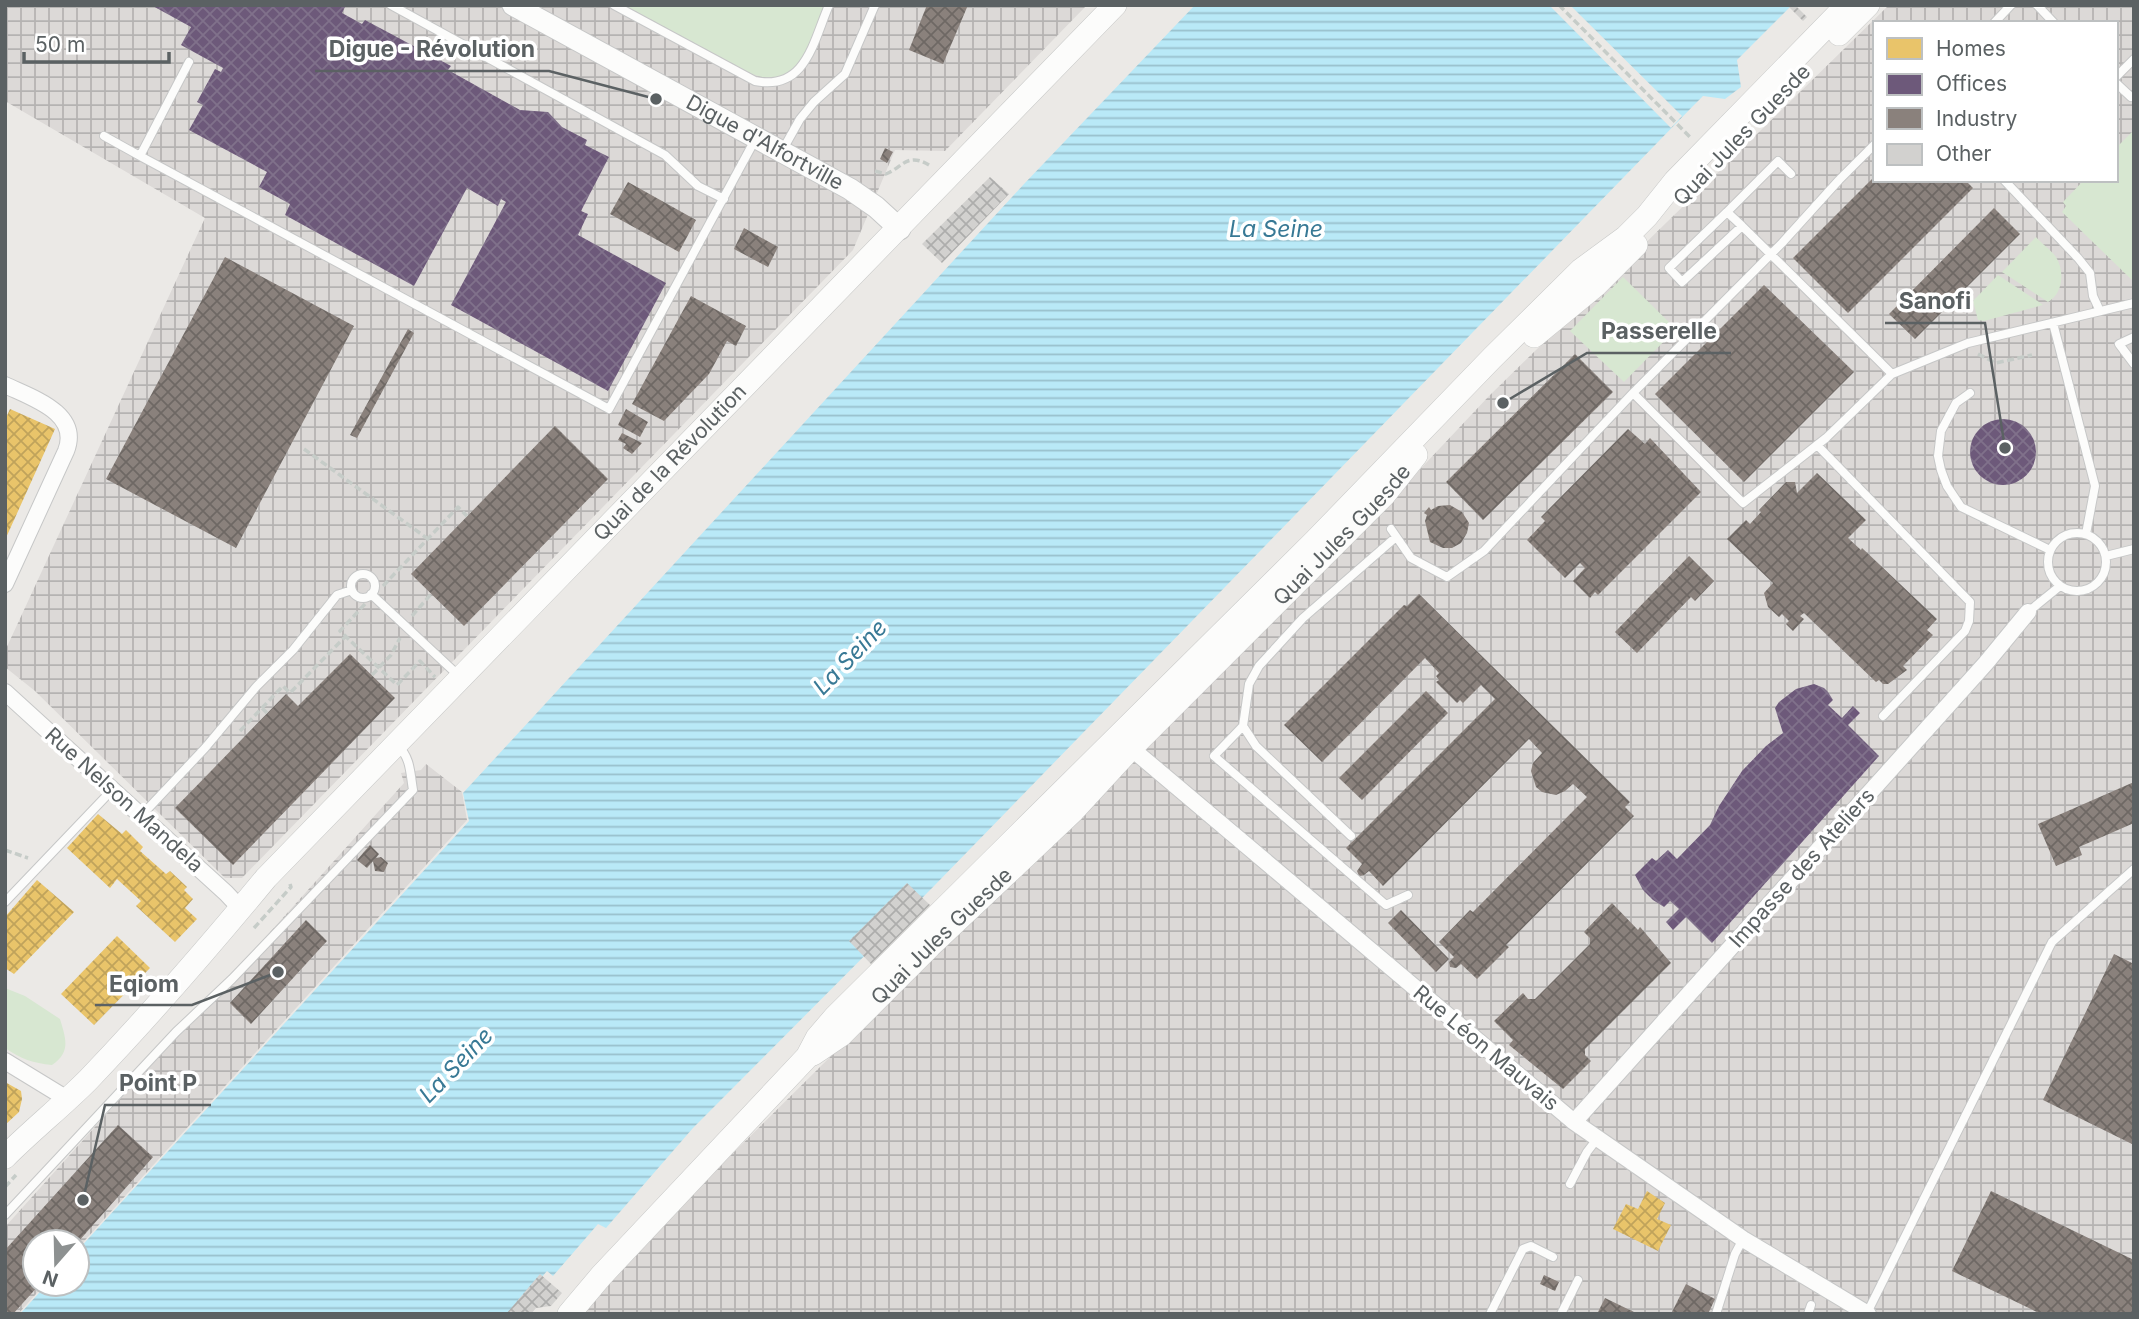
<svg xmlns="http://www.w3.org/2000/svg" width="2139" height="1319" font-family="Inter,sans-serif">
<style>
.industrial{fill:url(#industrial-grid);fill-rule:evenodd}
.grass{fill:#d7e7d1}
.water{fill:url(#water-rules)}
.pier{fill:#ebe9e6}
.homes{fill:url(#homes-cross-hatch)}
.offices{fill:url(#offices-cross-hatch)}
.industry{fill:url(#industry-cross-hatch)}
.building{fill:url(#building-cross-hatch)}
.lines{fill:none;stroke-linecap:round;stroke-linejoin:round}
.service-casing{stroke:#c6c7c7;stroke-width:10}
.minor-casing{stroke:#c6c7c7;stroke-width:18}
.tertiary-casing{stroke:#c6c7c7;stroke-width:23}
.secondary-casing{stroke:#c6c7c6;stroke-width:24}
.path{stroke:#c6ccc8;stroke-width:3.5;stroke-dasharray:7 3.5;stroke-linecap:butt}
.service{stroke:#fcfcfb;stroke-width:8}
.minor{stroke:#fcfcfb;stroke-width:16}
.tertiary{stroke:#fcfcfb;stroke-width:21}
.secondary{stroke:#fcfcfb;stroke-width:23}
.labels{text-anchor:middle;stroke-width:7;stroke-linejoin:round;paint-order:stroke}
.street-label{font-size:21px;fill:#5b6163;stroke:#fff}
.water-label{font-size:23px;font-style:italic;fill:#387995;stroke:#fff}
.leader{fill:none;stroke:#5b6163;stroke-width:2.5}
.callout-dot{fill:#5b6163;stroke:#fff;stroke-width:2.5}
.callout-label{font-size:23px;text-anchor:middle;font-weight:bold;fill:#5b6163;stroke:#fff;stroke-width:7;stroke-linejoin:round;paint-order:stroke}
</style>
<defs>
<pattern id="industrial-grid" width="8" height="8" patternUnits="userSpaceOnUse" patternTransform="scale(1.75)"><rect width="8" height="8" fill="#dcd9d7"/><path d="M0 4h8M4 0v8" fill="none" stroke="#b5b3b2"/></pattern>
<pattern id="water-rules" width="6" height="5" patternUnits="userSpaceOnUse" patternTransform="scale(1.75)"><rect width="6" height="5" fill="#b9e9f7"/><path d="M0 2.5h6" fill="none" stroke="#99c0cc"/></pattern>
<pattern id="homes-cross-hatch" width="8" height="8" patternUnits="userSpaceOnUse" patternTransform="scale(1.75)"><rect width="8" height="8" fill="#e9c46a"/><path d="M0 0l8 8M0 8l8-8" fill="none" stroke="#c0a35b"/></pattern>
<pattern id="offices-cross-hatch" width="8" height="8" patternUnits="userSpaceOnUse" patternTransform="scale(1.75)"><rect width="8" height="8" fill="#6d597a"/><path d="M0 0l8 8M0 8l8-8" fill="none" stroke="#80718b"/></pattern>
<pattern id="industry-cross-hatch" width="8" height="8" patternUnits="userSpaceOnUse" patternTransform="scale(1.75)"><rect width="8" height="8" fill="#8a817c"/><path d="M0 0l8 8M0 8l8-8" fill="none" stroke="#6e6864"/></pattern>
<pattern id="building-cross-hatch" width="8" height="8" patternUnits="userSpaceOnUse" patternTransform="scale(1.75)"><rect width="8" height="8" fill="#d2d1cf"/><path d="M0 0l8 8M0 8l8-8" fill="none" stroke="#adadac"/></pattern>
</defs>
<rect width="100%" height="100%" fill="#ebe9e6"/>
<path class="industrial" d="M 5,5 L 1087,5 L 945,151 L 895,150 L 853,250 L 242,878 L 225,878 L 35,691 L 5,667 L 5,651 L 205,218 L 5,101 Z
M 1889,5 L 2134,5 L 2134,1314 L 576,1314 L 607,1278 L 1378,514 L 1489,396 ZM 1875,23 L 2116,23 L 2116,180 L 1875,180 Z
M 426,764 L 462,792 L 467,820 L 77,1249 L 77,1242 L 35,1242 L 35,1284 L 45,1284 L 18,1314 L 5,1314 L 5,1227 L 404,783 L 401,773 L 421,770 Z"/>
<path class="grass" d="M 624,5 L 824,5 C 810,40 801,92 752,74 Z
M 2134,130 L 2134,282 L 2062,212 L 2066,206 L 2063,202 L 2084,180 L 2116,180 L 2116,148 Z
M 2036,237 C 2042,244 2051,250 2056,257 C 2065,271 2063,294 2048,302 L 2002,272 Z
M 1998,275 L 2039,302 L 2043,305 L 1984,321 L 1978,320 L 1973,301 Z
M 1623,277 L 1676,329 L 1624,382 L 1570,331 Z
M 5,988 L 25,996 L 60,1019 C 66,1039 71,1052 52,1065 C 33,1063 21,1059 5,1048 Z"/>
<path class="water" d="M 1195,5 L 1792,5 L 1737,60 L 1741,87 L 1725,99 L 1703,96 L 1693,106 L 934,886 L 693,1128 L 606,1228 L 598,1224 L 553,1276 L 547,1271 L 510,1314 L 20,1314 L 47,1284 L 77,1284 L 77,1251 L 469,821 L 463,793 L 1024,184 Z"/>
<path class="pier" d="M 1549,5 L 1570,5 L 1682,116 L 1671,128 Z"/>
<path class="homes" d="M 10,409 L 55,429 L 5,540 L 5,420 Z
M 98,814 L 122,834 L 126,830 L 143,847 L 140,851 L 166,874 L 170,871 L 187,887 L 184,890 L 193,899 L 185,908 L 197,919 L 175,942 L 136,906 L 141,901 L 117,879 L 110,888 L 67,848 Z
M 37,880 L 74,912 L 14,974 L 5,968 L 5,917 Z
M 117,936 L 150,968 L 94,1025 L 61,994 Z
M 5,1082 L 21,1091 L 22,1099 L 19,1112 L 5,1125 Z
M 1647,1191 L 1665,1203 L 1657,1219 L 1671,1225 L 1658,1251 L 1613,1229 L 1626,1204 L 1638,1209 Z"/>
<path class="offices" d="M 151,5 L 346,5 L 342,13 L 362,24 L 365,20 L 451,66 L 448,70 L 520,110 L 548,112 L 562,127 L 587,140 L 585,145 L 609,157 L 581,211 L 588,214 L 578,235 L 666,283 L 608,391 L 451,305 L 506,202 L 501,199 L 498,206 L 467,188 L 414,286 L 285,215 L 290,204 L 259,187 L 267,172 L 189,130 L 203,105 L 197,102 L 215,69 L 221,72 L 223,68 L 181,45 L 191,27 Z
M1970 452a33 33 0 1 1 66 0a33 33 0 1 1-66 0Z
M 1814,684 L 1824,688 L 1828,692 L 1833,700 L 1828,705 L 1842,718 L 1853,706 L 1860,713 L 1848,725 L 1879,756 L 1712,943 L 1686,917 L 1673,930 L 1666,922 L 1679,909 L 1670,901 L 1664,907 L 1653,900 L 1643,890 L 1635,875 L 1652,858 L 1656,861 L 1668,850 L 1677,859 L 1710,825 L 1719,806 L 1742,771 L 1766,746 L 1783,733 L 1775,708 L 1779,702 L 1796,689 Z"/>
<path class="industry" d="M 927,5 L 968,5 L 943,64 L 909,50 Z
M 885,148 L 893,152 L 887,163 L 880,159 Z
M 1875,176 L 1875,180 L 1965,180 L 1973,188 L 1848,313 L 1793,258 Z
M 628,182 L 696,220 L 679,252 L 610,214 Z
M 1994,208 L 2020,234 L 1915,339 L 1889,314 Z
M 744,228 L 778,247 L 768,267 L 734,249 Z
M 225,257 L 354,326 L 236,548 L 106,479 Z
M 1764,285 L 1854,372 L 1744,482 L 1655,394 Z
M 691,296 L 746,326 L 736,346 L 727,341 L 709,374 L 664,421 L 632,404 Z
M 408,329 L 414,333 L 357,438 L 350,435 Z
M 1575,354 L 1613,392 L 1483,520 L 1446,482 Z
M 626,409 L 648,422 L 640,437 L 618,425 Z
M 555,426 L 608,479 L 464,626 L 411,574 Z
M 1628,429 L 1645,444 L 1650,438 L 1701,492 L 1598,595 L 1595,592 L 1590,598 L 1573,581 L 1585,568 L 1580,563 L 1565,578 L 1527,540 L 1545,521 L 1541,517 Z
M 622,433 L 642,443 L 632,454 L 623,448 L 626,444 L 618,440 Z
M 1817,473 L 1866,520 L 1848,538 L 1861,550 L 1862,548 L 1937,619 L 1927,630 L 1933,635 L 1903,666 L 1907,670 L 1888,684 L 1883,684 L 1879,680 L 1876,682 L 1804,613 L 1800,616 L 1804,619 L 1793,631 L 1786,624 L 1789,621 L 1782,614 L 1779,617 L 1768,607 L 1764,593 L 1773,583 L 1727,539 L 1746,520 L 1750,524 L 1761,512 L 1759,510 L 1786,482 L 1795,482 L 1797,493 Z
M 1450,505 L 1462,512 L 1469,523 L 1467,533 L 1461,543 L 1452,548 L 1443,548 L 1430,542 L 1425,521 L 1427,515 L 1424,513 L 1429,507 L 1431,510 L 1438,506 Z
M 1689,556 L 1714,581 L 1695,601 L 1691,597 L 1637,653 L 1615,632 Z
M 1419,594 L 1627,799 L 1630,802 L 1625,807 L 1634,816 L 1506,945 L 1509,947 L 1477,979 L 1461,964 L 1456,968 L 1450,967 L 1449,962 L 1454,957 L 1439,942 L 1470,910 L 1473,912 L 1587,797 L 1573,784 L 1565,791 L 1556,795 L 1542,792 L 1536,787 L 1531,771 L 1533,763 L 1542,753 L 1529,739 L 1383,886 L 1369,871 L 1364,875 L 1359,876 L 1357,871 L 1362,864 L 1346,848 L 1495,699 L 1481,685 L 1463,703 L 1460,700 L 1457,703 L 1436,682 L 1439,680 L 1436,676 L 1439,673 L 1425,658 L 1322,762 L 1284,725 L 1404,605 L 1407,606 Z
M 350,654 L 395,698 L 233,865 L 175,808 L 286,694 L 298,706 Z
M 1426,691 L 1448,713 L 1362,800 L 1339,778 Z
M 2134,782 L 2134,823 L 2079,847 L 2082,855 L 2056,866 L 2038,824 Z
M 370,845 L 379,854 L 376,858 L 381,857 L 388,863 L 384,872 L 375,871 L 373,861 L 367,868 L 357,860 Z
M 1612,903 L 1638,930 L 1640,927 L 1671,963 L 1585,1049 L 1585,1055 L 1591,1061 L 1563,1089 L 1509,1045 L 1513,1040 L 1494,1021 L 1523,993 L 1528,999 L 1535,999 L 1590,944 L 1590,938 L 1584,932 Z
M 1401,910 L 1449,959 L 1436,972 L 1388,923 Z
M 306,920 L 327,941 L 251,1024 L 230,1003 Z
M 2114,954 L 2134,964 L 2134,1145 L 2043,1100 Z
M 118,1125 L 153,1157 L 78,1242 L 35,1242 L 35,1284 L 40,1284 L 13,1314 L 5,1314 L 5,1250 Z
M 1991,1191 L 2134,1260 L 2134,1314 L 2041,1314 L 1952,1271 Z
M 1544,1275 L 1559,1282 L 1555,1291 L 1540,1284 Z
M 1686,1284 L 1715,1299 L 1708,1314 L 1671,1314 Z
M 1605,1298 L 1638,1314 L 1597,1314 Z"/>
<path class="building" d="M 1787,5 L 1795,5 L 1807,17 L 1803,21 Z
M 990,177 L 1009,194 L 942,263 L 922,244 Z
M 907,883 L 930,905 L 871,964 L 849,941 Z
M 540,1274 L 562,1293 L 551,1306 L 536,1308 L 531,1314 L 506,1314 Z"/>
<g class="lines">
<defs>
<path id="service" d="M 391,5 L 665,155 L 698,186 L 724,199
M 614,5 L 755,81 C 806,91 813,42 829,5
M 2037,5 L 2054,23
M 1994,23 L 2011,5
M 189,62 L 140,156 L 609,409 L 756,138
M 2116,77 L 2134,59
M 2116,83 L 2131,97
M 104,136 L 140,156
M 782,151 L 800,119 L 814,102 L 845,74 L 875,5
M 2004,180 L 2078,258 L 2090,273 L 2093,296 L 2099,309
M 1727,212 L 1778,161 L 1791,174
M 1742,226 L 1682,282 L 1669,268 L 1727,212 L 1742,226 L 1878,360 L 1892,374
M 2053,323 L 2095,486 L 2086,534
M 2134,337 L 2119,344 L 2134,364
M 1633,393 L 1743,503 L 1826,438 L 1892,374 L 1968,343 L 2134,303
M 1970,393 L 1956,403 L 1941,431 L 1938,456 L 1941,470 L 1947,486 L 1961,507 L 2050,550
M 1817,445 L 1970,602 L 1969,621 L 1965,631 L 1883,716
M 1391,529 L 1411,558 L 1447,577 L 1484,551 L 1633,393 L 1782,243 L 1839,180 L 1875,144
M2048 562a29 29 0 1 1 58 0a29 29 0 1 1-58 0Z
M 2106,556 L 2134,549
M351 586a12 12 0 1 1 24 0a12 12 0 1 1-24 0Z
M 371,594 L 459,676
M 2028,612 L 2060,586
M 1243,726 L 1214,756 L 1386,905 L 1408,895
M 141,816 L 205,748 L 256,687 L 293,650 L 337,595 L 352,590
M 1351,836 L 1256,746 L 1243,726 L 1249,684 L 1259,666 L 1303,618 L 1396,537
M 5,902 L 112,790
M 1570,1184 L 1587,1152 L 1597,1139
M 5,1215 L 176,1032 L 232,979 L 413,790 C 410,773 411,758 398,746
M 1867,1313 L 2052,942 L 2134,869
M 1490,1314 L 1523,1249 L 1531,1246 L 1553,1257
M 1561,1314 L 1578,1280
M 1716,1314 L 1735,1254 L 1743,1239
M 1808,1314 L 1811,1305"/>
<path id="minor" d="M 5,385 C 32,398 81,413 66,451 L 5,584
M 5,692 L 226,893 L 241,909
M 1125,743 L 1574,1122 L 1743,1239 L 1868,1314
M 5,1061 L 59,1094
M 1574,1122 L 1986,663 L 2028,612"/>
<g id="tertiary">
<path id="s1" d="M 513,5 L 850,189 L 876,207 L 900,229"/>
</g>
<g id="secondary">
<path d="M 1839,34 L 1868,5"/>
<path d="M 1534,336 L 1596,285 L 1636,245"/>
<path id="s2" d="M 813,1054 L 841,1035 L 930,946 L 1072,812 L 1130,749 L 1384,495 L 1416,455"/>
<path id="s3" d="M 5,1157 C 32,1130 62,1106 88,1080 C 150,1015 209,947 266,878 L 1115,5"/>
<path d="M 569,1314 L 601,1276 L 807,1057 L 817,1038 L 835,1017 L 1315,541 L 1492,358 L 1581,270 L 1626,237 L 1647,216 L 1675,181 L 1847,5"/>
</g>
</defs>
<use href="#service" class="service-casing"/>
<use href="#minor" class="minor-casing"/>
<use href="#tertiary" class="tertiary-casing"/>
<use href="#secondary" class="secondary-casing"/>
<path class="path" d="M 1559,5 L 1691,138
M 875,171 L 886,174 C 903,167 907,152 929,165
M 1978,354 L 1996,363 L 2032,355
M 304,449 L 428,539
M 383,586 L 458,507 L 467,516
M 365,604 L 340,631 L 397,685 L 420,661 L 435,677
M 412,616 L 431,594
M 372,675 L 391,655 L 400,638
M 262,708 L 267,713
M 240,731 L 283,686 L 290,693 L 346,636
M 5,850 L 28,858
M 254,928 L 291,887 L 290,884
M 5,1187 L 16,1175"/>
<use href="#service" class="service"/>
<use href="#minor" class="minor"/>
<use href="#tertiary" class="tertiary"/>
<use href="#secondary" class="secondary"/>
</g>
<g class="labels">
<g class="street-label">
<text transform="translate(1742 135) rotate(-46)" y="7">Quai Jules Guesde</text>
<text dy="7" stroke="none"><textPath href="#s1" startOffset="287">Digue d'Alfortville</textPath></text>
<text dy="7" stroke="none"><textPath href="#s3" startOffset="962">Quai de la Révolution</textPath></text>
<text dy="7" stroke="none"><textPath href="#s2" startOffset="742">Quai Jules Guesde</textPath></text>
<text transform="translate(124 800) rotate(42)" y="7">Rue Nelson Mandela</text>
<text transform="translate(1802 868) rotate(-48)" y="7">Impasse des Ateliers</text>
<text dy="7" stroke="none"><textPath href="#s2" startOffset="175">Quai Jules Guesde</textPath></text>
<text transform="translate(1486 1048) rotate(40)" y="7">Rue Léon Mauvais</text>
</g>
<g class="water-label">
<text x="1276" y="237">La Seine</text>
<text transform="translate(850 657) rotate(-46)" y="8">La Seine</text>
<text transform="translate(456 1065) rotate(-46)" y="8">La Seine</text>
</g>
</g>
<path class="leader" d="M656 99L549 71H315M2005 448L1985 323H1885M1503 403L1587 353H1731M278 972L192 1005H95M83 1200L105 1105H211"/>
<g class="callout-dot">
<circle cx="656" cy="99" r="7"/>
<circle cx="2005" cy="448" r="7"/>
<circle cx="1503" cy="403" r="7"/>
<circle cx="278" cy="972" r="7"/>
<circle cx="83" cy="1200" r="7"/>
</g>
<g class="callout-label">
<text x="432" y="57">Digue - Révolution</text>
<text x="1935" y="309">Sanofi</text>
<text x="1659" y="339">Passerelle</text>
<text x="144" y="992">Eqiom</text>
<text x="158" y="1091">Point P</text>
</g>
<rect width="2139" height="1319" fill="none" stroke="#5b6163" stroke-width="14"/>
<rect x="1873" y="21" width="245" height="161" fill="#ffffff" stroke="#bdc0c1" stroke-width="2"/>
<rect x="1887" y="38" width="35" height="21" fill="#e9c46a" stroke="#bdc0c1" stroke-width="2"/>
<text x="1936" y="56" font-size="21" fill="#5b6163">Homes</text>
<rect x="1887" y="74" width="35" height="21" fill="#6d597a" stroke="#bdc0c1" stroke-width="2"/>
<text x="1936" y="91" font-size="21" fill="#5b6163">Offices</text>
<rect x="1887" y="108" width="35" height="21" fill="#8a817c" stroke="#bdc0c1" stroke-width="2"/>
<text x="1936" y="126" font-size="21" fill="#5b6163">Industry</text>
<rect x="1887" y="144" width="35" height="21" fill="#d2d1cf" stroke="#bdc0c1" stroke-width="2"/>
<text x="1936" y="161" font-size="21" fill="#5b6163">Other</text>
<g transform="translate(56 1263) rotate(200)"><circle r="33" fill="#ffffff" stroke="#bdc0c1" stroke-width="2"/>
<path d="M0-5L12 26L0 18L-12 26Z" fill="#8d9191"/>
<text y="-10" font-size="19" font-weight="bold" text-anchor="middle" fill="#5b6163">N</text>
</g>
<path d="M24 52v10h145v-10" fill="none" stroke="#5b6163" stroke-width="3.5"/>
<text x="35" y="52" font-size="21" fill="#5b6163" stroke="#ffffff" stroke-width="5" paint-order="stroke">50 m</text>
</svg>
